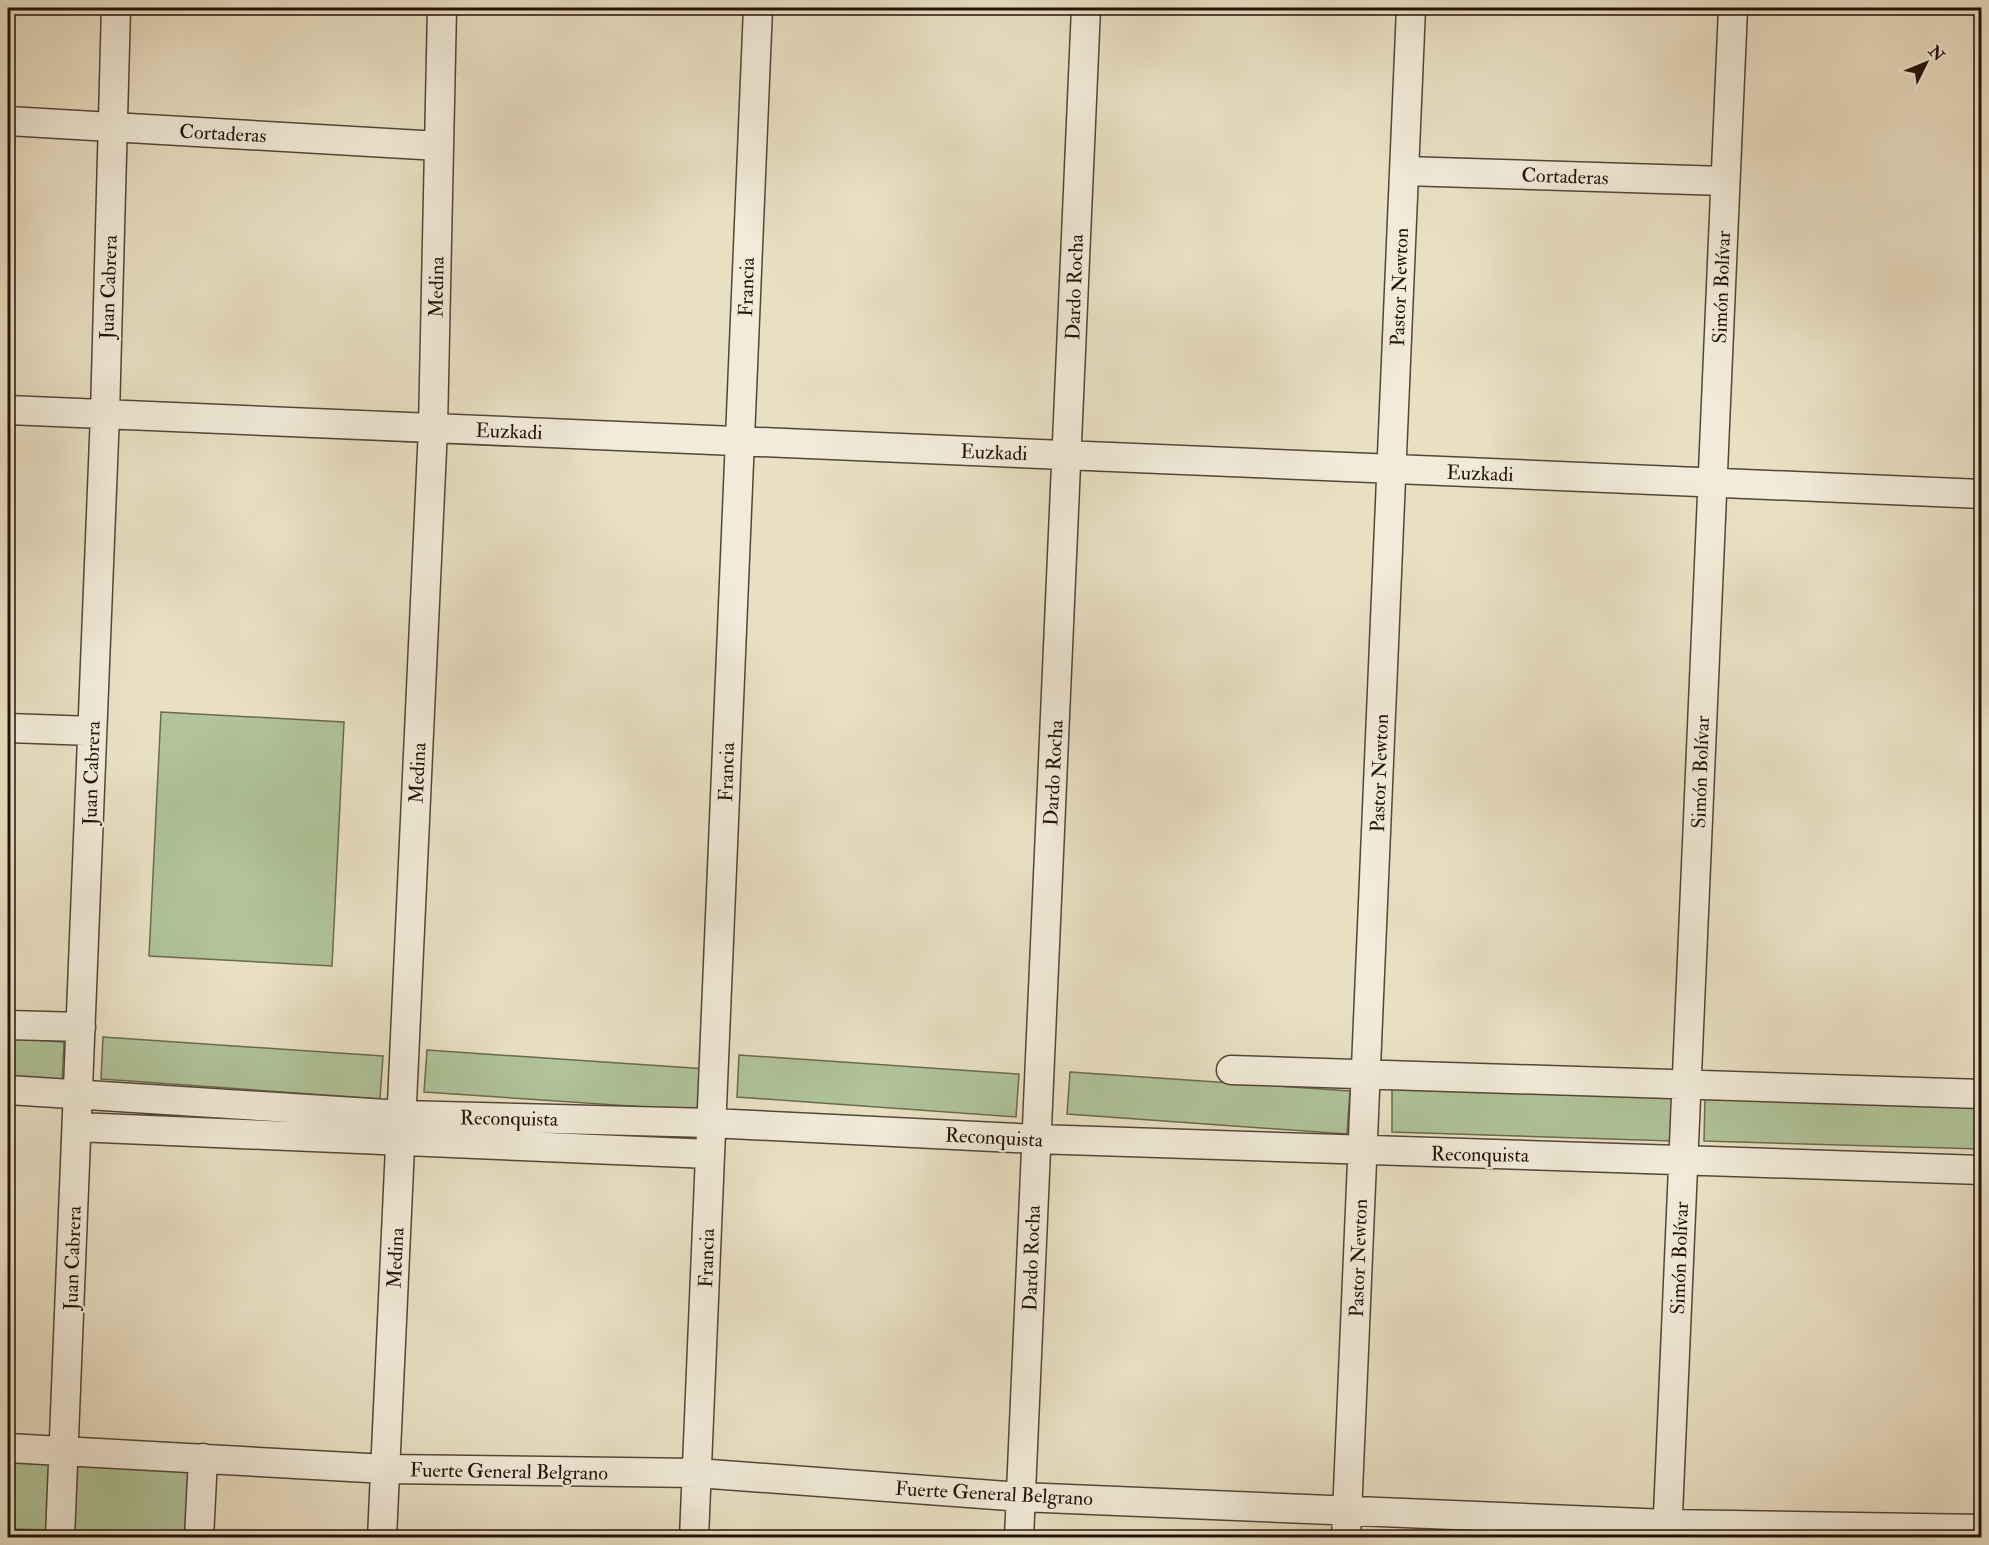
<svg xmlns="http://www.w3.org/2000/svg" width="1989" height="1545" font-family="'IM FELL Double Pica',serif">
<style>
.green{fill:#b0c399;stroke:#6a6a50;stroke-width:1.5}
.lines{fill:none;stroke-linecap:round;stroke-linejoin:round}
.minor-casing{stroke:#544637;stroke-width:31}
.minor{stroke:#f1ebd9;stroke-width:28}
.labels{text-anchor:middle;stroke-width:4.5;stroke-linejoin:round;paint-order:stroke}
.street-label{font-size:20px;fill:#231208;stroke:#f1ebd9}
</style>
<rect width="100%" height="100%" fill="#e9e0c4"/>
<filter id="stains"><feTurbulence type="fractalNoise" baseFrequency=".00333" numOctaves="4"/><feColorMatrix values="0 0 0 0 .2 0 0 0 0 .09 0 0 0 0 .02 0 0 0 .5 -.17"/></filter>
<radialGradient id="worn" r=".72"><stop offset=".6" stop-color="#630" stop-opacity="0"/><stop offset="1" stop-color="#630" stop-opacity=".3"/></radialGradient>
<path class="green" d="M 161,712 L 344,722 L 332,966 L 149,956 Z
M 103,1037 L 383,1056 L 380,1099 L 101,1079 Z
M 8,1038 L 64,1042 L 62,1084 L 8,1081 Z
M 427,1050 L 707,1069 L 704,1111 L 424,1092 Z
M 739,1055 L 1019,1074 L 1016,1117 L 737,1097 Z
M 1070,1072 L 1350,1091 L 1347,1134 L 1067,1114 Z
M 1392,1089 L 1673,1098 L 1672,1141 L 1392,1132 Z
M 1705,1098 L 1981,1106 L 1981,1149 L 1704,1141 Z
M 8,1459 L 51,1461 L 50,1530 L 8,1529 Z
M 72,1463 L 193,1468 L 190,1537 L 69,1533 Z"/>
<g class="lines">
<defs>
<path id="minor" d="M 8,121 L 439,146
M 1404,171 L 1725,181
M 8,410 L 1982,494
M 8,728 L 92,731
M 8,1025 L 81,1027
M 1231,1070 L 1982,1094
M 8,1090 L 402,1115 L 711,1123 L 1036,1139 L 1982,1170
M 77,1127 L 710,1154
M 8,1448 L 386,1469 L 697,1473 L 1021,1497 L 1667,1524 L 1982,1529
M 60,1538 L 105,414 L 116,8
M 199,1538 L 203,1458
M 382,1538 L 433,428 L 442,8
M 694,1538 L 758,8
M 1019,1538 L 1086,8
M 1346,1538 L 1411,8
M 1667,1538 L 1733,8"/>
</defs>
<use href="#minor" class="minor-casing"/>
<use href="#minor" class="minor"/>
</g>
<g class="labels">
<g class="street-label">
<text transform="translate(223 133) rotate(3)" y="7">Cortaderas</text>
<text transform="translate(1565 176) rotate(2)" y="7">Cortaderas</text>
<text transform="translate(108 287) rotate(-88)" y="7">Juan Cabrera</text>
<text transform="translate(436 287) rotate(-89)" y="7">Medina</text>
<text transform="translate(746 287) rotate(-88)" y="7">Francia</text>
<text transform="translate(1074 287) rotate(-88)" y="7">Dardo Rocha</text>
<text transform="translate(1399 287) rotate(-88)" y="7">Pastor Newton</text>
<text transform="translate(1721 287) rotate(-88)" y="7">Simón Bolívar</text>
<text transform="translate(509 431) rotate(2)" y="7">Euzkadi</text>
<text transform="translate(994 452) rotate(2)" y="7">Euzkadi</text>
<text transform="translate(1480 473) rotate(2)" y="7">Euzkadi</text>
<text transform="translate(726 772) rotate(-88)" y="7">Francia</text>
<text transform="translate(1700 772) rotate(-88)" y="7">Simón Bolívar</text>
<text transform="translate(91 773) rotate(-88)" y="7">Juan Cabrera</text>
<text transform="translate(417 773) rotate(-87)" y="7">Medina</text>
<text transform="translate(1053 773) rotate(-87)" y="7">Dardo Rocha</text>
<text transform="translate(1379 773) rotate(-88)" y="7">Pastor Newton</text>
<text transform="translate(509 1118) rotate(1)" y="7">Reconquista</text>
<text transform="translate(994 1137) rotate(3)" y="7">Reconquista</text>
<text transform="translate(1480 1154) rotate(1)" y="7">Reconquista</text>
<text transform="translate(72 1258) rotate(-88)" y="7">Juan Cabrera</text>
<text transform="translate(395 1258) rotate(-87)" y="7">Medina</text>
<text transform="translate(706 1258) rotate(-88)" y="7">Francia</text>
<text transform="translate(1031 1258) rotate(-88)" y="7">Dardo Rocha</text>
<text transform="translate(1358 1258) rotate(-88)" y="7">Pastor Newton</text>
<text transform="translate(1679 1258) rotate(-88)" y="7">Simón Bolívar</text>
<text transform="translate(509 1471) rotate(1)" y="7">Fuerte General Belgrano</text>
<text transform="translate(994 1493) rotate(3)" y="7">Fuerte General Belgrano</text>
</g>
</g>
<rect width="1989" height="1545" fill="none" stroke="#e9e0c4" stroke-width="30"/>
<rect x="9" y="9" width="1971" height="1527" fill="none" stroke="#231208" stroke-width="3"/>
<rect x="15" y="15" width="1959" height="1515" fill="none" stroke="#231208" stroke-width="1.5"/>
<g transform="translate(1926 63) rotate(47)" stroke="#f1ebd9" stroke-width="4.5" paint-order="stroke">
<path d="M0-4.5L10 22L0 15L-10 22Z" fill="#231208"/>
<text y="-9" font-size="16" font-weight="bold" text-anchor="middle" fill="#231208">N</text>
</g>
<rect width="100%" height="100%" filter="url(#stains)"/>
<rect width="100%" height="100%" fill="url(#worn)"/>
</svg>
